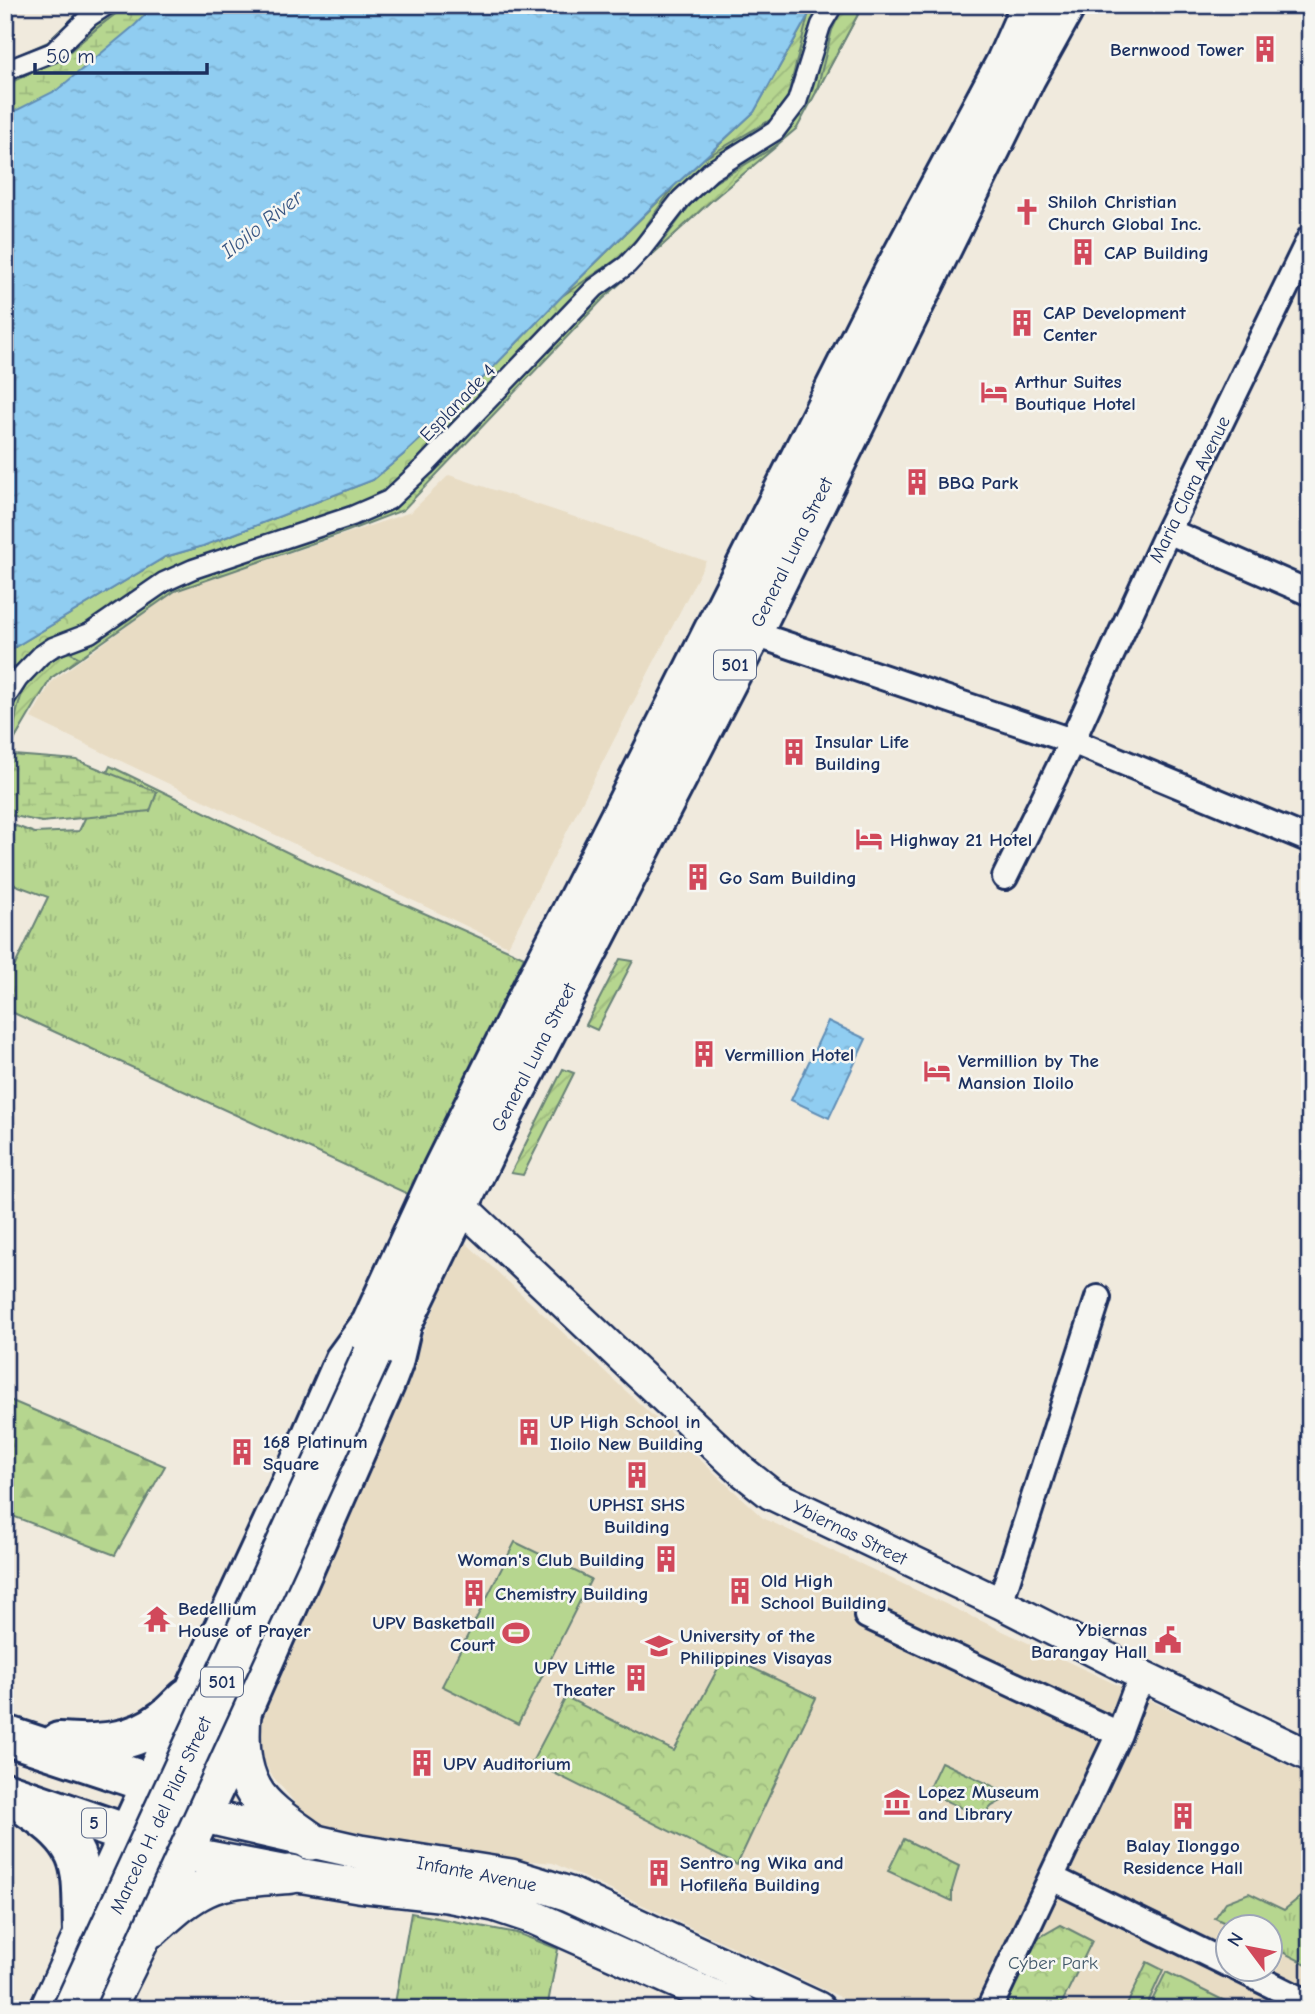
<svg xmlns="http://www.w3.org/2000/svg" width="1315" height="2014" font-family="'Comic Neue',sans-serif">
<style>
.built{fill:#e8dcc4;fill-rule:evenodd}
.grass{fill:url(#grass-tufts);stroke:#688276;stroke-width:2}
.forest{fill:url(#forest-firs);stroke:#688276;stroke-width:2}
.wetland{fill:url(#wetland-marsh);stroke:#688276;stroke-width:2}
.park{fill:url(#park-crowns);stroke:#688276;stroke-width:2}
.garden{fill:url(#garden-furrows);stroke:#688276;stroke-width:2}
.pitch{fill:#b6d68f;stroke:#688276;stroke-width:2}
.water{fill:url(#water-ripples);stroke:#618eb6;stroke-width:2}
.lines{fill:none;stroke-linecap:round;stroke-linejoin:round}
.pedestrian-casing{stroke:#1b2f5e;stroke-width:23}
.minor-casing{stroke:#1b2f5e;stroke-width:30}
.tertiary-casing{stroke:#1b2f5e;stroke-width:35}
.secondary-casing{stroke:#1b2f5e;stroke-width:38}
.primary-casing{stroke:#1b2f5e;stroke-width:42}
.trunk-casing{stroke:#1b2f5e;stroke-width:44}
.pedestrian{stroke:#f6f6f2;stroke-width:18}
.minor{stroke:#f6f6f2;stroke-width:24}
.tertiary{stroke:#f6f6f2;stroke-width:30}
.secondary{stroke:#f6f6f2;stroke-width:33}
.primary{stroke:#f6f6f2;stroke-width:37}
.trunk{stroke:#f6f6f2;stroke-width:38}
.primary-bridge-casing{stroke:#1b2f5e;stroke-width:42;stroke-linecap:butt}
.primary-bridge{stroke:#f6f6f2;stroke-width:37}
.labels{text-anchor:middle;stroke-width:5;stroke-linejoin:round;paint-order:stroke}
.shield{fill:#f6f6f2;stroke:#5d6b8a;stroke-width:2}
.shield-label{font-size:18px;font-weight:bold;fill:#1b2f5e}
.poi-label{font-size:19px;font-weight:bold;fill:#1b2f5e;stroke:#f6f6f2;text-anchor:start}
.street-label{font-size:19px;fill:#1b2f5e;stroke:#f6f6f2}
.park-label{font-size:19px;fill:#42596a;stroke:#f6f6f2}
.water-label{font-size:21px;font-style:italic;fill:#385683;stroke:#f6f6f2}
</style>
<defs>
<pattern id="grass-tufts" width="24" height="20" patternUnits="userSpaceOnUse" patternTransform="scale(1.75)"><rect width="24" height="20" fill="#b6d68f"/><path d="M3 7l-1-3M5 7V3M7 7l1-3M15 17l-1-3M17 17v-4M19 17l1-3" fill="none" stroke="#9cb87e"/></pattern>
<pattern id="forest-firs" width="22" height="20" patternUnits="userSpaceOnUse" patternTransform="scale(1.75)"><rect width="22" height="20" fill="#b6d68f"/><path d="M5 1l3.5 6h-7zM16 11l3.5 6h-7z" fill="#9cb87e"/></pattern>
<pattern id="wetland-marsh" width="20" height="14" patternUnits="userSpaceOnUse" patternTransform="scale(1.75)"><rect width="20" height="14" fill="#b6d68f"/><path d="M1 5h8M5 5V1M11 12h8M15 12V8" fill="none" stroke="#9cb87e"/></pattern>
<pattern id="park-crowns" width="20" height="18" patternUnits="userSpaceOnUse" patternTransform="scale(1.75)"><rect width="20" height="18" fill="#b6d68f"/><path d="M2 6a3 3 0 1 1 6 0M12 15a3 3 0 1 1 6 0" fill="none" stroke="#9cb87e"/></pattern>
<pattern id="garden-furrows" width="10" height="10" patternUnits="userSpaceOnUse" patternTransform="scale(1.75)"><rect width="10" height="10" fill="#b6d68f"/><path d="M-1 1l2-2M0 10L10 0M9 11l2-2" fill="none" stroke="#9cb87e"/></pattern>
<pattern id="water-ripples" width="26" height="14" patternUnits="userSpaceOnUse" patternTransform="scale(1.75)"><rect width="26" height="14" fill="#90cdf1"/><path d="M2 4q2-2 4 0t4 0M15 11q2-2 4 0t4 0" fill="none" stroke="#7cb0d1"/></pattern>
</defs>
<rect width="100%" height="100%" fill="#f0eadd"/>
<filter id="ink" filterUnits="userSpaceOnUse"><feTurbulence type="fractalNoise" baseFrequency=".0143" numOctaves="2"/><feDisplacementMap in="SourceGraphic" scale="14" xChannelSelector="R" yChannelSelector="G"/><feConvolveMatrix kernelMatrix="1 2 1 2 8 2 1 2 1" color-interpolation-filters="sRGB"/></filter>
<g filter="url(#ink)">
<path class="built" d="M 449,475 L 706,561 L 508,946 L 31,718 L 52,681 L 175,591 L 411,512 Z
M 464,1241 L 763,1518 L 1310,1776 L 1310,2009 L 866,2009 L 553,1863 L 459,1854 L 316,1828 L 270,1773 L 262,1756 L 256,1714 ZM 1228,1926 L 1270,1926 L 1270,1968 L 1228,1968 Z"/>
<path class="grass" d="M 110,766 L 301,859 L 524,957 L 410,1195 L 5,1009 L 5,986 L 48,897 L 5,881 L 5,822 L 35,833 L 79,831 Z
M 1310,1889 L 1310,1966 L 1270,1946 L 1270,1926 L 1231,1926 L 1215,1918 L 1226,1902 L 1249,1893 L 1284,1910 Z
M 411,1913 L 517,1933 L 558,1949 L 547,2009 L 394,2009 Z
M 1166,1972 L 1241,2009 L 1148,2009 Z"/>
<path class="forest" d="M 5,1398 L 165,1466 L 115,1555 L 10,1515 L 5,1528 Z"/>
<path class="wetland" d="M 127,5 L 189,5 L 5,183 L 5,85 L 62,58 L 97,28 Z
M 13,755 L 77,760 L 157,792 L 150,811 L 42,822 L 5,814 L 5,767 Z"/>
<path class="park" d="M 86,5 L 127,5 L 97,28 L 62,58 L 5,85 L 5,61 L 48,42 Z
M 814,5 L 863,5 L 797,128 L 712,200 L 603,299 L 403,510 L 348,531 L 175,591 L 51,678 L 28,715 L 5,757 L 5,653 L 165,557 L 203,546 L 373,480 L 404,454 L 451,411 L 562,296 L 660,199 L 754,112 Z
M 725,1655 L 816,1698 L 771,1792 L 737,1865 L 532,1762 L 566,1697 L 674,1751 Z
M 941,1762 L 1012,1795 L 992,1806 L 981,1817 L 927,1792 Z
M 904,1839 L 959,1866 L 952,1890 L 952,1901 L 888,1871 Z
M 1061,1925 L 1092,1941 L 1059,2009 L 1003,2007 L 1035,1940 Z
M 1147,1962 L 1163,1970 L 1145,2009 L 1125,2009 Z"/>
<path class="garden" d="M 844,5 L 863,5 L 816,93 L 832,30 Z
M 808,16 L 788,96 L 770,120 L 705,158 L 754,112 Z
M 778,145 L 712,200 L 653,254 L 694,200 L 712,184 Z
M 674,186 L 636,240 L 620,257 L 562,296 Z
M 69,652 L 80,658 L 51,678 L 13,742 C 16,699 24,668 69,652 Z
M 620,959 L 633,961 L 597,1030 L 586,1025 Z
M 563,1069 L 574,1073 L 523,1175 L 511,1173 Z"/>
<path class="pitch" d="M 515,1542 L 591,1579 L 518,1724 L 442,1686 Z"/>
<path class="water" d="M 155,5 L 814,5 L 754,112 L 660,199 L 562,296 L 451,411 L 404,454 L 373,480 L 203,546 L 165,557 L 5,653 L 5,116 L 57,90 L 134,26 Z
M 828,1021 L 866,1039 L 829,1118 L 791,1100 Z"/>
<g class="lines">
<defs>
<path id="pedestrian" d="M 5,71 L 53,52 L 89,17 L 107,5
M 5,699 L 18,679 L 41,655 L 53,647 L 90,633 L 164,582 L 193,569 L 352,516 L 389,500 L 425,466 L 595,288 L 627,265 L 642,249 L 681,199 L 711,171 L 775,131 L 797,102 L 821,25 L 833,5"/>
<path id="minor" d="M 1168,531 L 1310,593
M 752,633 L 1072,741 L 1310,840
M 1005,877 L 1072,741 L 1168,531 L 1310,238
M 1000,1603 L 1098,1298
M 867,1616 L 1119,1734
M 1052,1878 L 1228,1964
M 1237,1968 L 1310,2004
M 989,2009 L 1119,1734 L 1134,1694 L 1145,1677"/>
<path id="tertiary" d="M 460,1205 L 742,1471 L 771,1494 L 1000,1603 L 1145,1677 L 1310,1756"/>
<path id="secondary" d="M 205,1802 L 217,1819 L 360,1852 L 511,1876 L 547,1887 L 569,1894 L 818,2009
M 183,1853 L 292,1874 L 358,1885 L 447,1895 L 494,1904 L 533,1917 L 740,2009"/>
<path id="primary" d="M 242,1713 C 240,1739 240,1766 253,1789 C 263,1809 293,1828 311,1841
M 152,1928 C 168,1914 184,1898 205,1888 C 231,1876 264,1877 292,1874
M 49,2009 L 128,1835
M 106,2009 L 183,1853"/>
<path id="trunk" d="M 5,1735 L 174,1791
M 59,1742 C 96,1745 133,1744 163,1720 C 172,1714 179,1705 187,1698
M 5,1792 L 183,1853 L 219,1777 L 242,1711 L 385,1384 L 393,1363 L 402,1324 L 503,1115 L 752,633 L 1026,77 L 1066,5
M 30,1809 C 89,1847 81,1871 83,1933
M 128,1835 L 287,1492 L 344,1361 L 371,1324 L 443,1168 L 525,1003 L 622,813 L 890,279 L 1005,64 L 1031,5"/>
</defs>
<use href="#pedestrian" class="pedestrian-casing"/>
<use href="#minor" class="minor-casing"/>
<use href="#tertiary" class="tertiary-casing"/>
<use href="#secondary" class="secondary-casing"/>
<use href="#primary" class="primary-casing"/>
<use href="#trunk" class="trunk-casing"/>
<use href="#pedestrian" class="pedestrian"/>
<use href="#minor" class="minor"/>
<use href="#tertiary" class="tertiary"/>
<use href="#secondary" class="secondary"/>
<use href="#primary" class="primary"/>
<use href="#trunk" class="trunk"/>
<defs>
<path id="primary-bridge" d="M 72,2009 L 372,1355"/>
</defs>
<use href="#primary-bridge" class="primary-bridge-casing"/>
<use href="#primary-bridge" class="primary-bridge"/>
</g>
</g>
<defs>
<symbol id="building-bare" viewBox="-9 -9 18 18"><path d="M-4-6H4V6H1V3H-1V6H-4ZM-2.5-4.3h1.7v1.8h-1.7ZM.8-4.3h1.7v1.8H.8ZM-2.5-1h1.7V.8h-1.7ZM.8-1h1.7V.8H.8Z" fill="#d1495b" stroke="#f6f6f2" stroke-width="2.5" paint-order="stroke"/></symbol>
<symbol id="church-bare" viewBox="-9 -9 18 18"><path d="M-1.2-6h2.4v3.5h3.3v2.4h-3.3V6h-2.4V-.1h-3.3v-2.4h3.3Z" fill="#d1495b" stroke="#f6f6f2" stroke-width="2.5" paint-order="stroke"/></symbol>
<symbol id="hotel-bare" viewBox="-9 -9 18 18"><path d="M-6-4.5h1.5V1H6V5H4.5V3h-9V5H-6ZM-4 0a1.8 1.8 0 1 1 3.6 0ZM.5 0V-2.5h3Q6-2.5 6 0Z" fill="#d1495b" stroke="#f6f6f2" stroke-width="2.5" paint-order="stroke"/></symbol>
<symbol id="temple-bare" viewBox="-9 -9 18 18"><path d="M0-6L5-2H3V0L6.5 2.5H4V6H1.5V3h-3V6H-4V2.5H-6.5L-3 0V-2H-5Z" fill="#d1495b" stroke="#f6f6f2" stroke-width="2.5" paint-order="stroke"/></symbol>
<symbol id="stadium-bare" viewBox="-9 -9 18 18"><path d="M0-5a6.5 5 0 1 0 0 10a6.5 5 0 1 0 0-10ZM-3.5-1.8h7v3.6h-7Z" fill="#d1495b" stroke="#f6f6f2" stroke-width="2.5" paint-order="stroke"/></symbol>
<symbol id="civic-bare" viewBox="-9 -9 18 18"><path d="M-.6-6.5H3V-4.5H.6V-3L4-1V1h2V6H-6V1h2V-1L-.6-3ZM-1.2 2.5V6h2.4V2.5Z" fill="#d1495b" stroke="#f6f6f2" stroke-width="2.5" paint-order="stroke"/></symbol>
<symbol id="university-bare" viewBox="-9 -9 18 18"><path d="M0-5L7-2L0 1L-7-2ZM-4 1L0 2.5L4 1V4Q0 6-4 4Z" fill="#d1495b" stroke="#f6f6f2" stroke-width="2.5" paint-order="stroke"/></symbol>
<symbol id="museum-bare" viewBox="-9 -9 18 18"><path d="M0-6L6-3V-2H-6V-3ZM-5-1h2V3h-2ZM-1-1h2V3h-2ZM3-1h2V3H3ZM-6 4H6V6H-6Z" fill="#d1495b" stroke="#f6f6f2" stroke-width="2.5" paint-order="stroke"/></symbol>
</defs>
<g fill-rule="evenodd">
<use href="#building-bare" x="1246" y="30" width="38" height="38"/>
<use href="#church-bare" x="1008" y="193" width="38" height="38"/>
<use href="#building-bare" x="1064" y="233" width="38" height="38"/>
<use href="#building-bare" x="1003" y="304" width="38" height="38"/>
<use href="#hotel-bare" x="975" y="373" width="38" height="38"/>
<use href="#building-bare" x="898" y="463" width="38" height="38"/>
<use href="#building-bare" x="775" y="733" width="38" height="38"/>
<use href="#hotel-bare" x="850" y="820" width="38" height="38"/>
<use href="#building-bare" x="679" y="858" width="38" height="38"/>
<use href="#building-bare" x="685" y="1035" width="38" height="38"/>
<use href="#hotel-bare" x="918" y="1052" width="38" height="38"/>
<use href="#building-bare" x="510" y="1413" width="38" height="38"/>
<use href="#building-bare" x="223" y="1433" width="38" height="38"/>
<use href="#building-bare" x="618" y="1456" width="38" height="38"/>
<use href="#building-bare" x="647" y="1540" width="38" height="38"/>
<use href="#building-bare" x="721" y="1572" width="38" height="38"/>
<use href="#building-bare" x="455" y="1574" width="38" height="38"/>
<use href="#temple-bare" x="138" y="1600" width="38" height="38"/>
<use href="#stadium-bare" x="497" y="1614" width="38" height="38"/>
<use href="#civic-bare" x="1149" y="1621" width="38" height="38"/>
<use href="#university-bare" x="640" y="1627" width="38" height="38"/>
<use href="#building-bare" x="617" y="1659" width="38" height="38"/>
<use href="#building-bare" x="403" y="1744" width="38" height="38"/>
<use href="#museum-bare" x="878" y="1783" width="38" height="38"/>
<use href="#building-bare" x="1164" y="1797" width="38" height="38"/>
<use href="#building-bare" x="640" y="1854" width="38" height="38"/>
</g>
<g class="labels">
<g class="shield">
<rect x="714" y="650.5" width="42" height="29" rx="5"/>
<rect x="201" y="1667.5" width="42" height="29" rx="5"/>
<rect x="82" y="1808.5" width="24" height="29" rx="5"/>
</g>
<g class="shield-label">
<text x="735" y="671">501</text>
<text x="222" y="1688">501</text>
<text x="94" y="1829">5</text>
</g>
<g class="poi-label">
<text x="1244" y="56" text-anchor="end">Bernwood Tower</text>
<text x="1048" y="208">Shiloh Christian<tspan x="1048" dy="22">Church Global Inc.</tspan></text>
<text x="1104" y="259">CAP Building</text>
<text x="1043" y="319">CAP Development<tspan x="1043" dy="22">Center</tspan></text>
<text x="1015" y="388">Arthur Suites<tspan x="1015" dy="22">Boutique Hotel</tspan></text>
<text x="938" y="489">BBQ Park</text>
<text x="815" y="748">Insular Life<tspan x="815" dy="22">Building</tspan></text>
<text x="890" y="846">Highway 21 Hotel</text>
<text x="719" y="884">Go Sam Building</text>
<text x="725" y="1061">Vermillion Hotel</text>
<text x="958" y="1067">Vermillion by The<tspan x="958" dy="22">Mansion Iloilo</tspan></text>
<text x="550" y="1428">UP High School in<tspan x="550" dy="22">Iloilo New Building</tspan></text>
<text x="263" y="1448">168 Platinum<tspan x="263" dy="22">Square</tspan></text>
<text x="637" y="1511" text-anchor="middle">UPHSI SHS<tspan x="637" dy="22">Building</tspan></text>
<text x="645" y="1566" text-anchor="end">Woman's Club Building</text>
<text x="761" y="1587">Old High<tspan x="761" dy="22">School Building</tspan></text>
<text x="495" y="1600">Chemistry Building</text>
<text x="178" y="1615">Bedellium<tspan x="178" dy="22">House of Prayer</tspan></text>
<text x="495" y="1629" text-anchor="end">UPV Basketball<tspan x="495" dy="22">Court</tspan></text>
<text x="1147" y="1636" text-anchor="end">Ybiernas<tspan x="1147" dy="22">Barangay Hall</tspan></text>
<text x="680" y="1642">University of the<tspan x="680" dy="22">Philippines Visayas</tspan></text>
<text x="615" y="1674" text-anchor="end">UPV Little<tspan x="615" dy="22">Theater</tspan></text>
<text x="443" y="1770">UPV Auditorium</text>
<text x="918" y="1798">Lopez Museum<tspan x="918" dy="22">and Library</tspan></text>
<text x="1183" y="1852" text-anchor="middle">Balay Ilonggo<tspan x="1183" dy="22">Residence Hall</tspan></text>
<text x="680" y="1869">Sentro ng Wika and<tspan x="680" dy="22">Hofileña Building</tspan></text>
</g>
<g class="street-label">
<text transform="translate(457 402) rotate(-46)" y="7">Esplanade 4</text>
<text transform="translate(1189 489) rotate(-64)" y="7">Maria Clara Avenue</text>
<text transform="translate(791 552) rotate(-64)" y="7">General Luna Street</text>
<text transform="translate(533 1057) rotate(-63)" y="7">General Luna Street</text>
<text transform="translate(850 1532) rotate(26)" y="7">Ybiernas Street</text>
<text transform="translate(160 1815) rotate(-65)" y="7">Marcelo H. del Pilar Street</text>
<text transform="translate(477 1873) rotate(11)" y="7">Infante Avenue</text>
</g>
<g class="park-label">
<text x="1053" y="1969">Cyber Park</text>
</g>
<g class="water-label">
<text transform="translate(262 224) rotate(-38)" y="7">Iloilo River</text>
</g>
</g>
<rect width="1315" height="2014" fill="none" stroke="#f6f6f2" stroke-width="28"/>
<rect x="14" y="14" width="1287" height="1986" fill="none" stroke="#1b2f5e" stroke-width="2.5" filter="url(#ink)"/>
<g transform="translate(1249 1948) rotate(302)"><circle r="33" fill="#f6f6f2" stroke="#9ea6b7" stroke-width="2"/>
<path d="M0-5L12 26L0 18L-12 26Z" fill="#d1495b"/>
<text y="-10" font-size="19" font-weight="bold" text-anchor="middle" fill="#1b2f5e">N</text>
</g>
<path d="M35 63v10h172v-10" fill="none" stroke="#1b2f5e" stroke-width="3.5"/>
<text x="46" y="63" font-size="21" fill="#1b2f5e" stroke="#f6f6f2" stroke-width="5" paint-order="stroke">50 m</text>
</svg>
